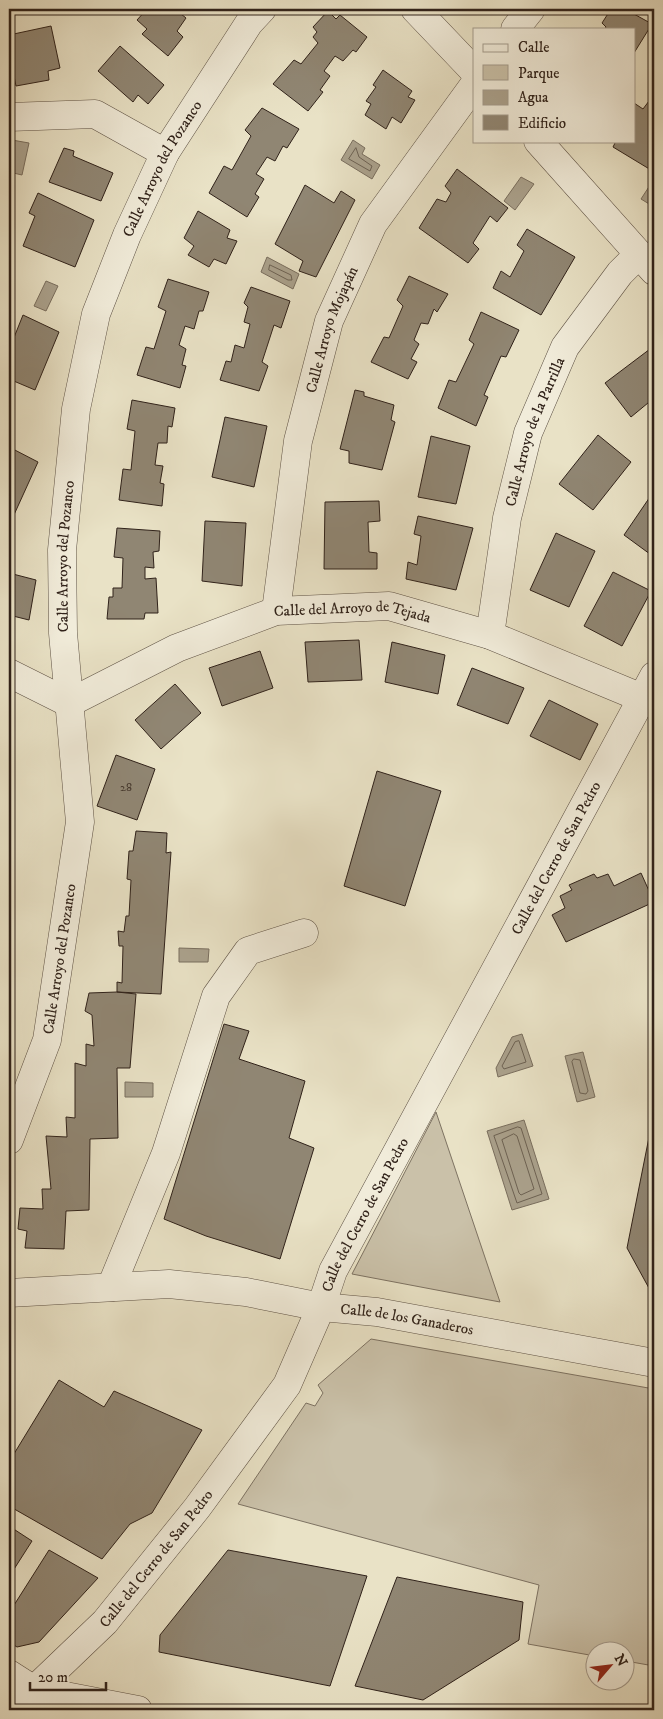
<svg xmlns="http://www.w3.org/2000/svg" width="663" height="1719" font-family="'IM FELL DW Pica',serif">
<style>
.green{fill:#cac1a9;stroke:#7d7262}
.water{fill:#aaa18c;stroke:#796e5e}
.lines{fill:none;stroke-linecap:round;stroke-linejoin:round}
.shore{stroke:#6d6253;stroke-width:1}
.building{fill:#908673;stroke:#30221a}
.minor-casing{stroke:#5e5245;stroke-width:29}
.minor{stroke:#f1ecda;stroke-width:28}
.labels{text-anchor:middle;stroke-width:5;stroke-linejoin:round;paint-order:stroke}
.number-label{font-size:12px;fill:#483b30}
.street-label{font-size:15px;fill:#30221a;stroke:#f1ecda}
</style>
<rect width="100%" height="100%" fill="#e9e2c6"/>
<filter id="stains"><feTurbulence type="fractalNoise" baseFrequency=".004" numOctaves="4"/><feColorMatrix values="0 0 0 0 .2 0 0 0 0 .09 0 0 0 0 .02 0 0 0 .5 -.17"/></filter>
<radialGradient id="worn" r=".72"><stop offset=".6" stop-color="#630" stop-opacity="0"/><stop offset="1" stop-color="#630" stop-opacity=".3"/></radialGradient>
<path class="green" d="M 436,1112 L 500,1302 L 352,1274 Z
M 371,1339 L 654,1389 L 654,1666 L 626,1661 L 626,1652 L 596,1652 L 595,1656 L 528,1644 L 539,1585 L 238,1504 L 306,1403 L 315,1406 L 323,1393 L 318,1385 Z"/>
<path class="water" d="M 12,140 L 29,143 L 22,175 L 9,172 Z
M 353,140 L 365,148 L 362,154 L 380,165 L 372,179 L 341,160 Z
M 521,177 L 534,184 L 515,210 L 504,201 Z
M 654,179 L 654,207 L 641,199 Z
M 267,257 L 299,274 L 293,289 L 261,272 Z
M 46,281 L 58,286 L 46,311 L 34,306 Z
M 179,948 L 209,949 L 208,962 L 179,962 Z
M 522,1034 L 533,1066 L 498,1077 L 496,1068 L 512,1037 Z
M 583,1052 L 595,1097 L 577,1102 L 565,1056 Z
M 125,1082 L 153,1083 L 153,1097 L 125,1097 Z
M 524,1120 L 549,1199 L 512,1210 L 487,1131 Z"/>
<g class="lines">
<path class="shore" d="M 356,148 L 359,157 L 372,166 L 370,171 L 349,159 Z
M 270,265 L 291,275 L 292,280 L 288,280 L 269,270 Z
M 519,1041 L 526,1062 L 504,1069 L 502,1066 L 515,1042 Z
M 574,1059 L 580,1060 L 588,1091 L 586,1094 L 580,1093 L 572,1062 Z
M 518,1127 L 521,1128 L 542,1194 L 517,1203 L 494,1136 Z
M 514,1134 L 517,1136 L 534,1189 L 521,1195 L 519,1193 L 502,1140 Z"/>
</g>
<path class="building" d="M 147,9 L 158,9 L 162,12 L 164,9 L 175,9 L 186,18 L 177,31 L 183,37 L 168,56 L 142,34 L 147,29 L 137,20 Z
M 611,9 L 625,9 L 652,24 L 634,53 L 634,29 L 605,29 L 606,27 L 602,23 Z
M 328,11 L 336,19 L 340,15 L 367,37 L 356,52 L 353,50 L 343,61 L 335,56 L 324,71 L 330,76 L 320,90 L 323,92 L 308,111 L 273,84 L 294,60 L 301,64 L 318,43 L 313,37 L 317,32 L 313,27 Z
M 51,26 L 60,68 L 48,71 L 49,80 L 16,86 L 9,52 L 9,35 Z
M 120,46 L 164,85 L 148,104 L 138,95 L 133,102 L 98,71 Z
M 383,70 L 412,91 L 408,97 L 415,100 L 401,123 L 392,117 L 386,129 L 365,115 L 371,104 L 366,101 L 376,87 L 373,85 Z
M 649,101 L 654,105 L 654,164 L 651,170 L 613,147 L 616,141 L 634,141 L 634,103 L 643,109 Z
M 262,108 L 299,129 L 287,148 L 283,146 L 275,161 L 267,157 L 256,174 L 264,179 L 255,194 L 259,197 L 247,217 L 209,193 L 224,166 L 232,170 L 251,136 L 245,130 Z
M 64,148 L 74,151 L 73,156 L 113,173 L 101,201 L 49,182 Z
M 457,169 L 508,208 L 497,222 L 490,216 L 473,243 L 479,249 L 468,263 L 419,228 L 437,199 L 446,202 L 451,193 L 445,186 Z
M 305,185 L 334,203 L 341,191 L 355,200 L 316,277 L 299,271 L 303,261 L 275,244 Z
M 38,193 L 94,220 L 75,267 L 23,246 L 35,216 L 29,213 Z
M 198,211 L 230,230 L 227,238 L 237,241 L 226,264 L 214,259 L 209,267 L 188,255 L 194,246 L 184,238 Z
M 527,229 L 575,257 L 541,315 L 493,288 L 501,271 L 510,277 L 524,251 L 517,245 Z
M 409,276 L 448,294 L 437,312 L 434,309 L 428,324 L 421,323 L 414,340 L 419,344 L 411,359 L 417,362 L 408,379 L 371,362 L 384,337 L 389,338 L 403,306 L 397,300 Z
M 168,279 L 209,292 L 203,311 L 199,311 L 194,329 L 185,326 L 179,345 L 186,349 L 182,365 L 186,366 L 180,388 L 137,375 L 146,347 L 154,349 L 166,311 L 158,307 Z
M 251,287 L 290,301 L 281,328 L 274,325 L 262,362 L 268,366 L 259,391 L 220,380 L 226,361 L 231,362 L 235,345 L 244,348 L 250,324 L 244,322 L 248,307 L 244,303 Z
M 481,312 L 519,330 L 506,357 L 501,356 L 484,395 L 488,397 L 476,426 L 438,408 L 449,380 L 456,382 L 474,344 L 469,340 Z
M 23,315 L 59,332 L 35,390 L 9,379 L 9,350 Z
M 654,346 L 654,398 L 631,417 L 605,383 Z
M 355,390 L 364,392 L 364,396 L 394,405 L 391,420 L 395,422 L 382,470 L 349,463 L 349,451 L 340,449 Z
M 132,400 L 175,408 L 172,427 L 168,426 L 167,443 L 158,443 L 155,465 L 163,466 L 160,483 L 164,484 L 162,506 L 119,500 L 123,469 L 131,470 L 135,431 L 127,429 Z
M 225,417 L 267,426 L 254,487 L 212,477 Z
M 598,435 L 631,462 L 593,510 L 559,484 Z
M 431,436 L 470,446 L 456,504 L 418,497 Z
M 9,447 L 38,462 L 13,517 L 9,515 Z
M 654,491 L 654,557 L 624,535 Z
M 379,501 L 380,521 L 368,522 L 369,552 L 377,553 L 377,569 L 324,569 L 325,502 Z
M 418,516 L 473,528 L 456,590 L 406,579 L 408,562 L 417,565 L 421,536 L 414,534 Z
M 205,521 L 246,523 L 242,586 L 202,581 Z
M 117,528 L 160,531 L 159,551 L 153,552 L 154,568 L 145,567 L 145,579 L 156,578 L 158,613 L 145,613 L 144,619 L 107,619 L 109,597 L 113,597 L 113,588 L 122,588 L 123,558 L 114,557 Z
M 556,533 L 595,551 L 569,607 L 530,590 Z
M 613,572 L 651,591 L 622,646 L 584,626 Z
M 9,573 L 36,580 L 29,620 L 9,615 Z
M 359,640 L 362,680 L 308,682 L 305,642 Z
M 392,642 L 445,655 L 438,694 L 385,682 Z
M 260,651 L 273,688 L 222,706 L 209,668 Z
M 472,668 L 524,688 L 508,724 L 457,705 Z
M 175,684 L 201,713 L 161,749 L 135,720 Z
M 549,700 L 598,724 L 580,760 L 530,736 Z
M 116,755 L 155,769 L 137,820 L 97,806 Z
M 377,771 L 441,791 L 405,906 L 344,886 Z
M 136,831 L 167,833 L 166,853 L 171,852 L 161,994 L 117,992 L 117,982 L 122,983 L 123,946 L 119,946 L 118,931 L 124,932 L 126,916 L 129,916 L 131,880 L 127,879 L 129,851 L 133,851 Z
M 641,873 L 654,902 L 566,942 L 552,915 L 565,908 L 560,896 L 572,890 L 569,885 L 594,874 L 597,878 L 608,874 L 614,886 Z
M 117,992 L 136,994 L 130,1068 L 117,1068 L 118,1138 L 90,1139 L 89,1210 L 66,1211 L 64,1249 L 25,1248 L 27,1231 L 18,1229 L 20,1208 L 43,1209 L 42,1189 L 51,1189 L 46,1136 L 67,1137 L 66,1117 L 75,1118 L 75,1063 L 86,1066 L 86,1044 L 94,1046 L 92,1015 L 85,1011 L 89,993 Z
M 224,1024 L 249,1031 L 239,1059 L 305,1081 L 289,1138 L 314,1148 L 280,1259 L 206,1236 L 164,1219 Z
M 654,1112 L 654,1291 L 650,1290 L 627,1248 Z
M 59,1380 L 104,1407 L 114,1391 L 202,1430 L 152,1513 L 130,1524 L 102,1559 L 9,1506 L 9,1462 Z
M 9,1526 L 32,1541 L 9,1577 Z
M 49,1550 L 98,1578 L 39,1642 L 17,1647 L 9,1642 L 9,1613 Z
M 228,1550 L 367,1576 L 330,1686 L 159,1652 L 160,1635 Z
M 397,1577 L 523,1602 L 519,1640 L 423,1700 L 355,1686 Z"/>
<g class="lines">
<defs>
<g id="minor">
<path d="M 415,9 L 474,71"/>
<path d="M 515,29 L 531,9"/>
<path d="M 9,117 L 95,114 L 165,153"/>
<path d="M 538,141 L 654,271"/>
<path id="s1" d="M 276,611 L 298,441 L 329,321 L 373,224 L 474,85"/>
<path id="s2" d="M 490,635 L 507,518 L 528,433 L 565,347 L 620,273 L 639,254"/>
<path id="s3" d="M 9,673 L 69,703 L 177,648 L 276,611 L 389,606 L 490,635 L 642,698"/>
<path id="s4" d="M 9,1140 L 47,1040 L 80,822 L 63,633 L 62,550 L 76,409 L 96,314 L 127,235 L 165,153 L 249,23 L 262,9"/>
<path d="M 111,1287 L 166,1153 L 216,996 L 248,951 L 304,933"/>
<path id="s5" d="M 9,1293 L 169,1284 L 246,1292 L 321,1307 L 377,1312 L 654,1363"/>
<path d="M 9,1674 L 34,1690 L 138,1710"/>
<path id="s6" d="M 17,1710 L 34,1690 L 105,1622 L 197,1508 L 287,1385 L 321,1307 L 333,1271 L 654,676"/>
</g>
</defs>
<use href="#minor" class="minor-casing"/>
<use href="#minor" class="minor"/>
</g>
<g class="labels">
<g class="number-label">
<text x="126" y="791">28</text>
</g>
<g class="street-label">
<text dy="5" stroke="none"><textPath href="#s4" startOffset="999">Calle Arroyo del Pozanco</textPath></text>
<text dy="5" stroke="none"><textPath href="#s1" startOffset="288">Calle Arroyo Mojapán</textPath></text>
<text dy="5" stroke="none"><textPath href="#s2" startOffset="209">Calle Arroyo de la Parrilla</textPath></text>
<text dy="5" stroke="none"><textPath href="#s4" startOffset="594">Calle Arroyo del Pozanco</textPath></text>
<text dy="5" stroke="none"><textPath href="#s3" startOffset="371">Calle del Arroyo de Tejada</textPath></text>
<text dy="5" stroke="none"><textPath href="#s6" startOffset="1016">Calle del Cerro de San Pedro</textPath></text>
<text dy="5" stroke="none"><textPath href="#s4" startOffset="189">Calle Arroyo del Pozanco</textPath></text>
<text dy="5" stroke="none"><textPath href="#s6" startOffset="611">Calle del Cerro de San Pedro</textPath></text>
<text dy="5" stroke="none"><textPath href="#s5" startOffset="401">Calle de los Ganaderos</textPath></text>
<text dy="5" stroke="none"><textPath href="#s6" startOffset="206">Calle del Cerro de San Pedro</textPath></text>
</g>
</g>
<rect width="663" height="1719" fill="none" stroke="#e9e2c6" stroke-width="30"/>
<rect x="10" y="10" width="643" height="1699" fill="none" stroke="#30221a" stroke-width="2.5"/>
<rect x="15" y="15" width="633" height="1689" fill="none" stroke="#30221a"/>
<rect x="473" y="28" width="162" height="115" fill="#f1ecda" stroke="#a49b8d"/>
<rect x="483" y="44" width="25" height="8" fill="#f1ecda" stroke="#a49b8d"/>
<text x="518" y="52" font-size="15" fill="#30221a">Calle</text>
<rect x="483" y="65" width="25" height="15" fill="#cac1a9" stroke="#a49b8d"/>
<text x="518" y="78" font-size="15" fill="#30221a">Parque</text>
<rect x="483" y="90" width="25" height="15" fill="#aaa18c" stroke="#a49b8d"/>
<text x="518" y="102" font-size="15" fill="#30221a">Agua</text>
<rect x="483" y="115" width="25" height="15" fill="#908673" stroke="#a49b8d"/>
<text x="518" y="128" font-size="15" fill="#30221a">Edificio</text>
<g transform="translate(610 1666) rotate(62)"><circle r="24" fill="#f1ecda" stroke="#a49b8d"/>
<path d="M0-4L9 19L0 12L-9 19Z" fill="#8f2418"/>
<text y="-8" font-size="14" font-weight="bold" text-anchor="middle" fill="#30221a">N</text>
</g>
<path d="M30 1682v8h76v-8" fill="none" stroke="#30221a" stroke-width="2.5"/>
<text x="38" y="1682" font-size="15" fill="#30221a" stroke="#f1ecda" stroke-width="4" paint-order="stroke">20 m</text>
<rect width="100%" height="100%" filter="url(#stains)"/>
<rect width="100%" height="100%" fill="url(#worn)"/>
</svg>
